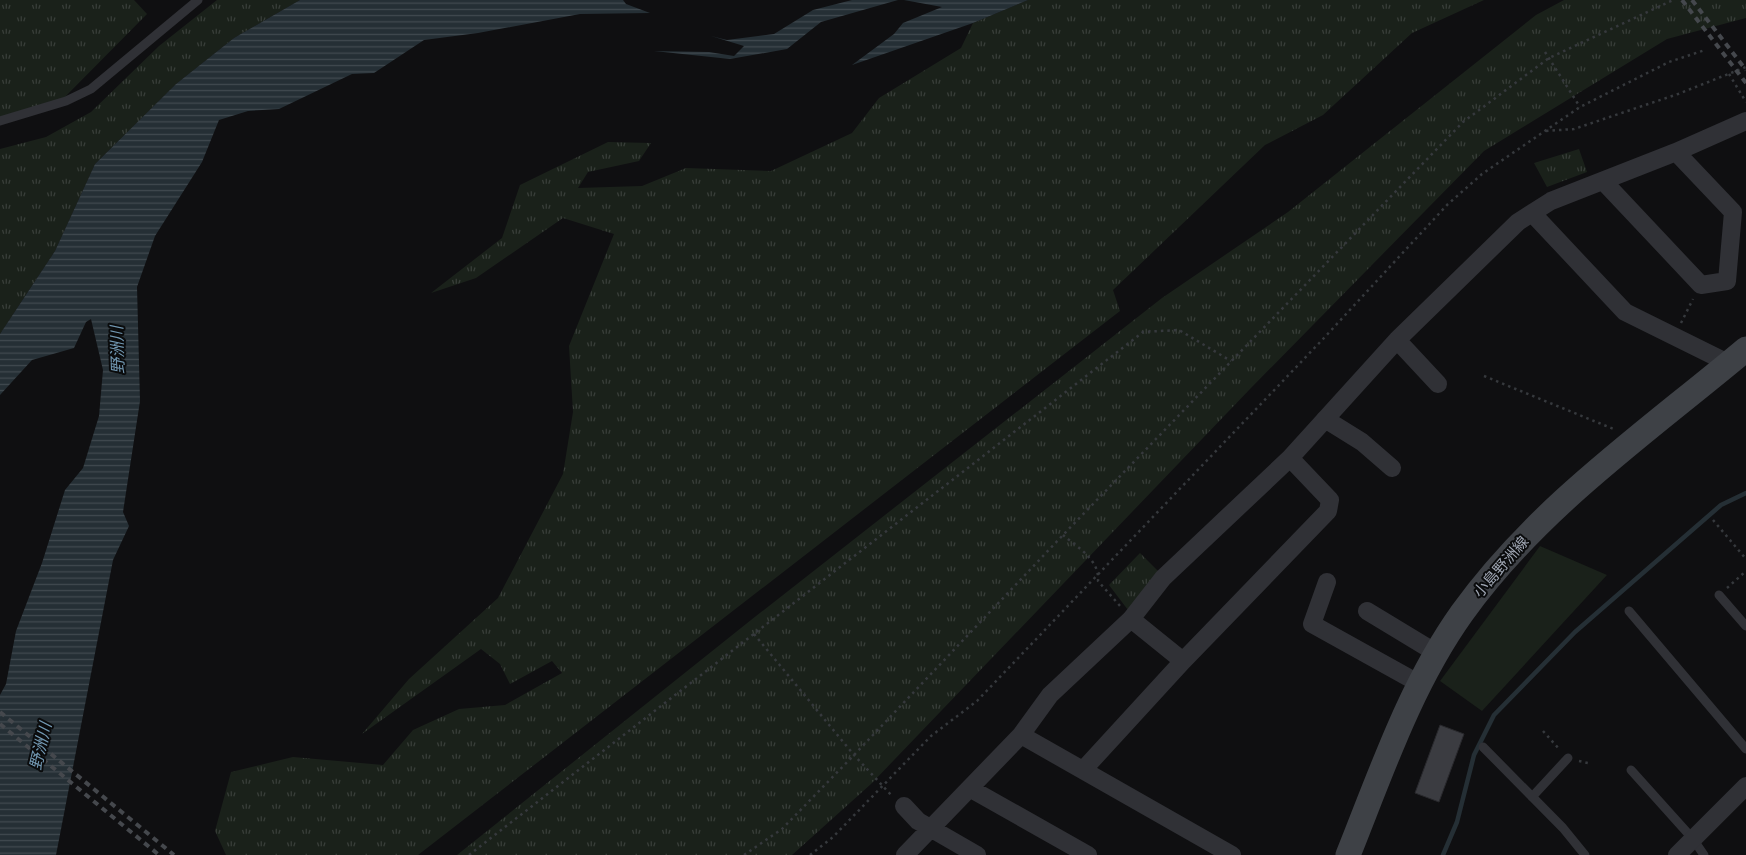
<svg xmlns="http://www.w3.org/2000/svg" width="1746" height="855" font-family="'PT Sans','Noto Sans JP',sans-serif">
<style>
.grass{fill:url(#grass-tufts)}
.garden{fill:#1a211a}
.water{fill:url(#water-rules)}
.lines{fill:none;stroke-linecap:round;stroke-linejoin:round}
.stream{stroke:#252f35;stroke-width:4.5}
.building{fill:#3b3c41;stroke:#29292d}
.path{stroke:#36393d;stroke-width:2.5;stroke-dasharray:2.5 4;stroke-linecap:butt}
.service{stroke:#303136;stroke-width:9}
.minor{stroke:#303136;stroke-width:18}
.secondary{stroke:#3e4146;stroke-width:25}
.rail{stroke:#45484d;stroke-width:4;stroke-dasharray:6 5;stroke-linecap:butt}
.labels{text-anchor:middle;stroke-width:4;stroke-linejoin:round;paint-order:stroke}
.street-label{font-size:15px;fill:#9fa6b3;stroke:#0a0b0c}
.water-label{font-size:16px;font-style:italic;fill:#7298b2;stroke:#0a0b0c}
</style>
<defs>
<pattern id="grass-tufts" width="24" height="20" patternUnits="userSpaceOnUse" patternTransform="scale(1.25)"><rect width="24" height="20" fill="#1a211a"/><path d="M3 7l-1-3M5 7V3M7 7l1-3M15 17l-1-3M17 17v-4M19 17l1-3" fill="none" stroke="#383e39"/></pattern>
<pattern id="water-rules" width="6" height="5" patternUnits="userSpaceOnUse" patternTransform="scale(1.25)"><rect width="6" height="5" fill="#252f35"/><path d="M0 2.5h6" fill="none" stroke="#414a50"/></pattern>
</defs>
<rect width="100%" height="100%" fill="#0f0f11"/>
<path class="grass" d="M 0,0 L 134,0 L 147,14 L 56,106 L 0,124 Z
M 217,0 L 300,0 L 234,38 L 176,84 L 95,164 L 55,251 L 0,334 L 0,149 L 46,137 L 91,112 L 159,46 Z
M 1028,0 L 1484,0 L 1412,33 L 1323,115 L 1265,145 L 1113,290 L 1120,311 L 418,855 L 226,855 L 215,831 L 231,772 L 293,757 L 383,765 L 413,730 L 459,709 L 505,705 L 562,673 L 552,661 L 510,684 L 500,664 L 481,649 L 362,734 L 409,679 L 498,598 L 563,474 L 573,412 L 569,346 L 614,234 L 563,218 L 476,278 L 431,293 L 502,238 L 520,185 L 608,142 L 651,143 L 639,161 L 588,172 L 578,188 L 642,186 L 686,168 L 771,171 L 852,133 L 879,98 L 961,48 L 973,23 Z
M 1564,0 L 1746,0 L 1746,18 L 1667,39 L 1484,151 L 1250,389 L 871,784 L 792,855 L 457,855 L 751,620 L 1162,298 L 1288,212 L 1536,15 Z
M 1579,149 L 1587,172 L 1547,187 L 1534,163 Z
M 1140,553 L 1163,576 L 1128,610 L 1109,585 Z"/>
<path class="garden" d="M 1540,546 L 1607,575 L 1482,711 L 1440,681 Z"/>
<path class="water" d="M 300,0 L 623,0 L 626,4 L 650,13 L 580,14 L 478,33 L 424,40 L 374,73 L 352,74 L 279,109 L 248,111 L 219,120 L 202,162 L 155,236 L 137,287 L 140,401 L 123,512 L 129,526 L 113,560 L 56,855 L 0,855 L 0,695 L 6,684 L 16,631 L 42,563 L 65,490 L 83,468 L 99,416 L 103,370 L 91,319 L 86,322 L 74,348 L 32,360 L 0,395 L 0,334 L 55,251 L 95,164 L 176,84 L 234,38 Z
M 852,0 L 898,0 L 821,22 L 787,49 L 730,59 L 654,51 L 709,52 L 734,56 L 744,46 L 711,36 L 727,40 L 774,34 L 813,10 Z
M 904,0 L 1028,0 L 973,23 L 852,65 L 894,34 L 903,23 L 942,7 Z"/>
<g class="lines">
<path class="stream" d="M 1443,855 L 1457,822 L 1474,755 L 1494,715 L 1575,632 L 1721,505 L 1746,493"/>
</g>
<path class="building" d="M 1440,725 L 1464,734 L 1439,802 L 1415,793 Z"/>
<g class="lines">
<path class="path" d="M 1545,52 L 1580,107
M 1729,74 L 1746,102
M 1546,131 L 1574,129 L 1678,94 L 1746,67
M 1681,323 L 1693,299
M 1484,376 L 1616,430
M 1713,520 L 1746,559
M 1063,535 C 1077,547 1100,560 1098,581 L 1121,607
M 1727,588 L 1746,571
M 754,634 L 854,755 L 892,796
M 1543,731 L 1560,750
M 1579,761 L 1588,763
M 469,855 L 1143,332 L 1179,330 L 1231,361
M 744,855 L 782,829 L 854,755 L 1063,535 L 1463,122 L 1549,58 L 1673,0
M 810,855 L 833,837 L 931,736 L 977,701 L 1323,339 L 1447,205 L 1482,174 L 1580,107 L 1669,62 L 1705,50"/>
<path class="service" d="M 0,121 L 66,101 L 91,89 L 198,0
M 1719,595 L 1746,626
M 1629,611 L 1746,749
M 1483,747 L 1563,828 L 1585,855
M 1631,770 L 1693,839 L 1704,855
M 1532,797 L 1568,758"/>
<path class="minor" d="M 1604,182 L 1701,285 L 1727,281 L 1733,212 L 1676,152
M 1532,213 L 1625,312 L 1720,359 L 1727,366
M 1397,340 L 1438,384
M 1325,419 L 1362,442 L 1392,468
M 1327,582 L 1312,624 L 1420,684
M 1367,611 L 1438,654
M 1131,619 L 1183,661
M 1021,735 L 1232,855
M 1083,770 L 1183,661 L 1328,511 L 1330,500 L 1290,458
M 971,789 L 1088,855
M 904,806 L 918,821 L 977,855
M 905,855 L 1021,735 L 1050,695 L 1131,619 L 1163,578 L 1290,458 L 1397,340 L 1518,222 L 1551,201 L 1676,152 L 1746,121
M 1677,855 L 1746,786"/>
<path class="secondary" d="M 1348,855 C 1381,773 1410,686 1462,613 C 1538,507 1647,432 1746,349"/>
<path class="rail" d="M 1682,0 L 1746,83
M 1692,0 L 1746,70
M 0,712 L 174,855
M 0,724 L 159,855"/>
</g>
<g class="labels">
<g class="street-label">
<text transform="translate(1501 567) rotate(-49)" y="5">小島野洲線</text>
</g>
<g class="water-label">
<text transform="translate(117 350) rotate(-92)" y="6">野洲川</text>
<text transform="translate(40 746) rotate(-77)" y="6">野洲川</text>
</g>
</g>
</svg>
